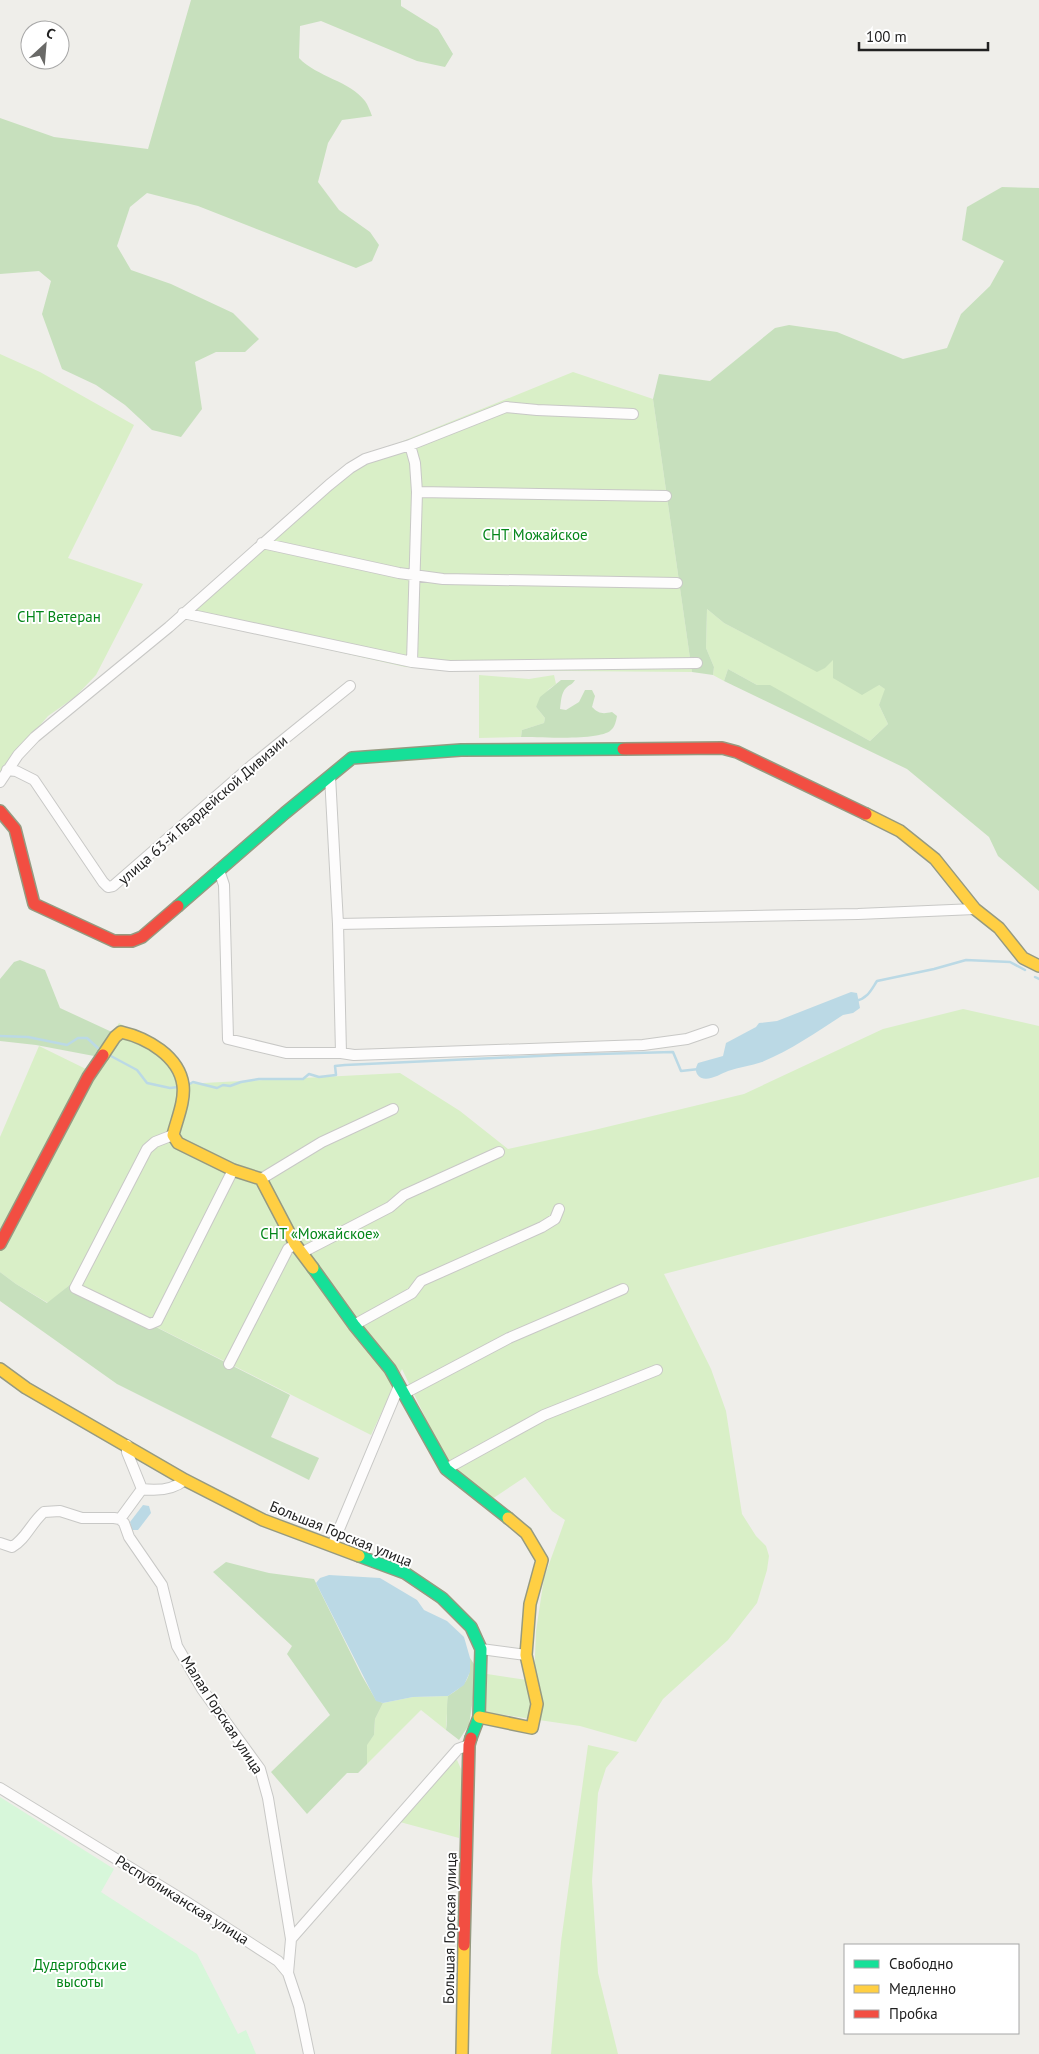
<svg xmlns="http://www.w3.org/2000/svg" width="1039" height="2054" font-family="'PT Sans',sans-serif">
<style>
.grass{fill:#d9efc7}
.forest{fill:#c7e0bd}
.park{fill:#d7f7da}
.water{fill:#bbd9e5}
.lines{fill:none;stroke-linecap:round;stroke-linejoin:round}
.stream{stroke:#bbd9e5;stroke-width:2.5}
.street-casing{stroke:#c8c8c6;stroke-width:12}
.fast-casing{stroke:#969a80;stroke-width:14}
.slow-casing{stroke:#969a80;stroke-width:14}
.jam-casing{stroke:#969a80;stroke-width:14}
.street{stroke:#fdfcfc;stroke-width:10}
.fast{stroke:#16e098;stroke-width:11}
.slow{stroke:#ffcf43;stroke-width:11}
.jam{stroke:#f24e42;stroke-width:11}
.labels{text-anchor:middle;stroke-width:4;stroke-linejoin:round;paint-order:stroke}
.park-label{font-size:15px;fill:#048619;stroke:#fff}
.street-label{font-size:15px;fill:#212121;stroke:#fff}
</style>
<rect width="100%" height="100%" fill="#efeeea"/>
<path class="grass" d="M 0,354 L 40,372 L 134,425 L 68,558 L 143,584 L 96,675 L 75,697 L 48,716 L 0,772 Z
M 573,372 L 653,399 L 692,672 L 454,670 L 405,667 L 185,617 L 179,611 L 349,463 Z
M 707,609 L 724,623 L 817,671 L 833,659 L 886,689 L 879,705 L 888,724 L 870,741 L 770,686 L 757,685 L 728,669 L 724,681 L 713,675 L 714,667 L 706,648 Z
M 479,675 L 529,679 L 554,675 L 556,684 L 549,689 L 536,707 L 545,718 L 544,723 L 522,730 L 521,737 L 479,738 Z
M 963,1009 L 1039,1026 L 1039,1177 L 664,1274 L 711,1369 L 726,1411 L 742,1514 L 756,1536 L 766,1546 L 769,1556 L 767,1570 L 757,1603 L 728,1640 L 663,1699 L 636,1742 L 580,1726 L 485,1712 L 487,1674 L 534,1681 L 536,1631 L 544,1578 L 565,1520 L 552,1511 L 525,1477 L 492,1499 L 447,1463 L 402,1369 L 371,1435 L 71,1284 L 48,1303 L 16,1284 L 0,1272 L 0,1137 L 39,1046 L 88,1070 L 119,1023 L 164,1049 L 184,1084 L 400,1073 L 460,1111 L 508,1149 L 590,1131 L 744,1094 L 883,1029 Z
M 448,1696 L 446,1730 L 421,1710 L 367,1764 L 367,1744 L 374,1735 L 375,1719 L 383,1703 L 413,1697 Z
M 588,1745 L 619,1752 L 606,1768 L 598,1793 L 592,1881 L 598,1973 L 618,2054 L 551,2054 L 561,1942 Z
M 457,1760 L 461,1769 L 462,1778 L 459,1838 L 400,1822 L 453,1761 Z"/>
<path class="forest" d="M 191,0 L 401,0 L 401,6 L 438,29 L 453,54 L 445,67 L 417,61 L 321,21 L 300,26 L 299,58 C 317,77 350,81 365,101 C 368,105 370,111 372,116 L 342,120 L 328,143 L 318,182 L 339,210 L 370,232 L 379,245 L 372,261 L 356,268 L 198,206 L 147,193 L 130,207 L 117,246 L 131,270 L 171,284 L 233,313 L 259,339 L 245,352 L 216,352 L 195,362 L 202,409 L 181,437 L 152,430 L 125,405 L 96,385 L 62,369 L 42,314 L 51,281 L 39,271 L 0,274 L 0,118 L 54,137 L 148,149 Z
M 1002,187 L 1039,188 L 1039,891 L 998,856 L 989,837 L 907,769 L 724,681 L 728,669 L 757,685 L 770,685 L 870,741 L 888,724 L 879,705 L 885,689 L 879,685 L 862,695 L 833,678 L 833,660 L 825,668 L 817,672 L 724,623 L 707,609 L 706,648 L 714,667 L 713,675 L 692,672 L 653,399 L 659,374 L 710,381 L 775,328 L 789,325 L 837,332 L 903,359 L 947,348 L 961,314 L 990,286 L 1004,261 L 962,240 L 967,207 Z
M 561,680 L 575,680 C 572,685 570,684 566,688 C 561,693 561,702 560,709 L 566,710 L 579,702 L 585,690 L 592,690 L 595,696 L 592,707 C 599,714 603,714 612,712 L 617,716 C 616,721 615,727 611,730 C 601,741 538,737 521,737 L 522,730 L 544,723 L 545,718 L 536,707 L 540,697 Z
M 20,960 L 45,970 L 60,1008 L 114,1033 L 100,1054 L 94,1056 L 36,1045 L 0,1041 L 0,979 L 14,962 Z
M 0,1272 L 16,1284 L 47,1303 L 71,1284 L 290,1395 L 271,1437 L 319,1458 L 309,1480 L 117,1384 L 0,1301 Z
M 226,1562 L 269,1573 L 314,1579 L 362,1676 L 376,1700 L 383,1703 L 375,1719 L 374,1735 L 367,1745 L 367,1764 L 358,1773 L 347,1773 L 307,1814 L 271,1772 L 330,1715 L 287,1654 L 292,1646 L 213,1572 Z
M 470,1658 L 476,1667 L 474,1692 L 469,1725 L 459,1740 L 446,1730 C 448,1718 446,1707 448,1696 C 466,1684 471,1680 470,1658 Z"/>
<path class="park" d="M 0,1797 L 114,1869 L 101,1892 L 197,1954 L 238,2034 L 246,2030 L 256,2054 L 0,2054 Z"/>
<path class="water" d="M 851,992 L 857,993 L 860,1008 L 853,1013 L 843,1015 C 817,1032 791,1050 762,1062 C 751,1066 739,1067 728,1071 C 720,1074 704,1085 697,1074 C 695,1070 696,1067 698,1063 L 723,1056 L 726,1043 L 756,1027 L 759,1023 L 777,1021 Z
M 143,1505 L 149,1506 L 151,1513 L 138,1530 L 132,1530 L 130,1522 Z
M 329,1575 L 380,1578 L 417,1600 L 424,1610 L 447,1621 L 464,1637 L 470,1658 L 470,1672 L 464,1685 L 448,1696 L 413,1697 L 383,1703 L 376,1701 L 316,1583 L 320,1578 Z"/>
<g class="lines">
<path class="stream" d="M 1035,977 L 1039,979
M 856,1001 C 868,998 871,990 877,981 L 934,969 L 966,960 L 1010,962 L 1025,970
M 0,1036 L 28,1037 L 67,1045 L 78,1038 L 87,1038 L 100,1050
M 109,1055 L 137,1070 L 147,1083 L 170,1088 L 178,1087
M 188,1085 L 193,1082 L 217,1088 L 223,1085 L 230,1086 L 241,1082 L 259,1079 L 303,1079 L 309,1074 L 319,1077 L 336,1075 L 335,1066 L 345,1065 L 559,1055 L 673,1052 L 681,1071 L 699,1069"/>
<defs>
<path id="street" d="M 410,445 L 415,463 L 417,492 L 412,662
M 417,492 L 666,496
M 262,543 L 399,573 L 443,579 L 677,583
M 183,613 L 412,662 L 450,666 L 697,663
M 7,770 L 16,771 L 34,780 L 103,882 L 108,887 L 113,886 L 251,766 L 350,686
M 330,776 L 338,924 L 341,1053
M 0,782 L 18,755 L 35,737 L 169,627 L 329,485 L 350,468 L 365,459 L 410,445 L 506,407 L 537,410 L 633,414
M 219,870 L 224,885 L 228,1039 L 286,1053 L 341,1053 L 354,1055 L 643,1045 L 687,1039 L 713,1030
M 338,924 L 858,914 L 975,909
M 173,1135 L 155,1142 L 147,1149 L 75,1288 L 150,1324 L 157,1321 L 233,1170
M 261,1179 L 322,1142 L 393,1109
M 303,1252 L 390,1207 L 404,1195 L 499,1152
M 354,1325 L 412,1293 L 421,1281 L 542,1227 L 555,1219 L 559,1209
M 229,1364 L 288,1249 L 295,1244
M 403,1394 L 509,1338 L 623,1289
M 127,1445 L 127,1452 L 142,1489
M 446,1469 L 544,1415 L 657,1370
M 142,1489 C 157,1491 173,1490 185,1480
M 120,1519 L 142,1489
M 0,1543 L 12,1547 C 26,1539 31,1523 44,1512 L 60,1511 L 82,1518 L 114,1518 L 120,1519 L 124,1523 L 129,1537 L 162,1585 L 177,1646 L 202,1689 L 260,1769 L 268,1798 L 291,1939 L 288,1973
M 332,1546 L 399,1386
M 481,1649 L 526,1655
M 0,1788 L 185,1901 L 278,1961 L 288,1973 L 299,2006 L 309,2054
M 291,1939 L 458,1749 L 469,1745"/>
<path id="fast" d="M 178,906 L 285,813 L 352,758 L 461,750 L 623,749
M 313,1268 L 354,1325 L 390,1369 L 446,1469 L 508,1518
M 359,1556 L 405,1573 L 442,1598 L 471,1627 L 481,1649 L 479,1717 L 471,1738"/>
<path id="slow" d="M 866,814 L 900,831 L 935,859 L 975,909 L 999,928 L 1023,958 L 1039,966
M 103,1055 L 115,1037 L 121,1032 C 147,1038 179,1056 183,1085 C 185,1101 177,1119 173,1135 L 178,1143 L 233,1170 L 261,1179 L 295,1244 L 313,1268
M 0,1369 L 26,1388 L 185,1480 L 263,1520 L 359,1556
M 479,1717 L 532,1728 L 537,1704 L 526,1655 L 530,1604 L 542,1560 L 526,1533 L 508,1518
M 462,2054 L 464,1945"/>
<path id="jam" d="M 623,749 L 722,748 L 737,752 L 866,814
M 0,811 L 15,829 L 34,904 L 114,941 L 132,941 L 142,937 L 178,906
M 0,1244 L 88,1077 L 103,1055
M 464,1945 L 469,1745 L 471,1738"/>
</defs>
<use href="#street" class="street-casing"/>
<use href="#fast" class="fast-casing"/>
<use href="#slow" class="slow-casing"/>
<use href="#jam" class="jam-casing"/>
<use href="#street" class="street"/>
<use href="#fast" class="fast"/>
<use href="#slow" class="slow"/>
<use href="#jam" class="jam"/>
</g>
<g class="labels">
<g class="park-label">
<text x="535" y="540">СНТ Можайское</text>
<text x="59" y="622">СНТ Ветеран</text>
<text x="320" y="1239">СНТ «Можайское»</text>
<text x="80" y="1970">Дудергофские<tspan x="80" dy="17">высоты</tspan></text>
</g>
<g class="street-label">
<text transform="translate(203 810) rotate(-41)" y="5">улица 63-й Гвардейской Дивизии</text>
<text transform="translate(341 1534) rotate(22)" y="5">Большая Горская улица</text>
<text transform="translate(222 1715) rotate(57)" y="5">Малая Горская улица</text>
<text transform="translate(182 1900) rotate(32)" y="5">Республиканская улица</text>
<text transform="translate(450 1928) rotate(-89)" y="5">Большая Горская улица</text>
</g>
</g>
<rect x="844" y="1944" width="175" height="90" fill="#ffffff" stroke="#a6a6a6"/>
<rect x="854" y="1960" width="25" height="8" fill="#16e098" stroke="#a6a6a6"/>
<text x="889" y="1969" font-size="15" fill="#212121">Свободно</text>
<rect x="854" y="1985" width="25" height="8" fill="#ffcf43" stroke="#a6a6a6"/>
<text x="889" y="1994" font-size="15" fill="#212121">Медленно</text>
<rect x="854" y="2010" width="25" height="8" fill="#f24e42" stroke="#a6a6a6"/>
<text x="889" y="2019" font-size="15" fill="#212121">Пробка</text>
<g transform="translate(45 45) rotate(26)"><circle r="24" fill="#ffffff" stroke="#a6a6a6"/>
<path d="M0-4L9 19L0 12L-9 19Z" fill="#696967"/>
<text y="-8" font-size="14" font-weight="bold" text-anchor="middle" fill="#212121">С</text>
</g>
<path d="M859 42v8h129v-8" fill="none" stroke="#212121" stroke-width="2.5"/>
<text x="866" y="42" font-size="15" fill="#212121" stroke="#ffffff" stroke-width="4" paint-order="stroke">100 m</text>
</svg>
